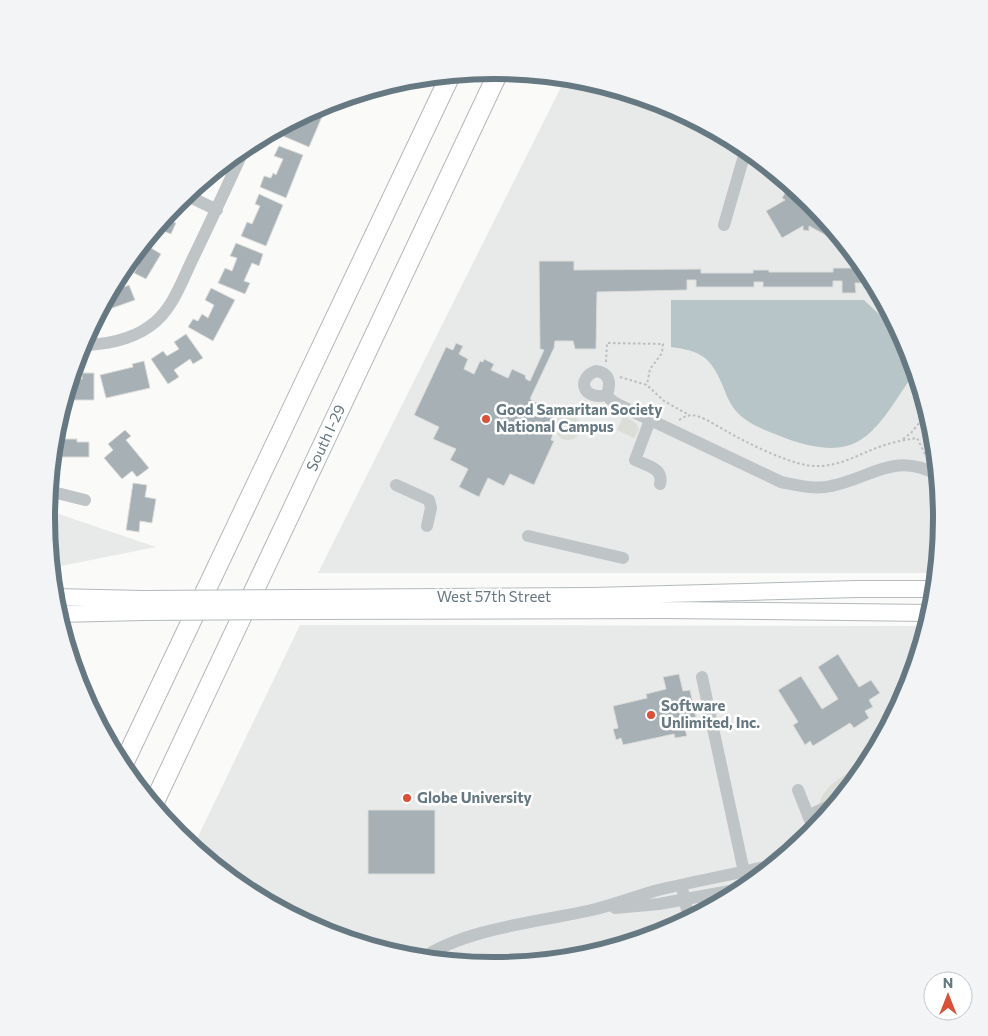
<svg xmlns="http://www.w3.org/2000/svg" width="988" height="1036" font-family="Commissioner,sans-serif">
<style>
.built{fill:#e8eae9}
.green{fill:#daded7}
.water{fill:#b8c5c8}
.building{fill:#a6b0b5;stroke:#dcdcda}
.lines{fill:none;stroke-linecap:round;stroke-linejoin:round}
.major-casing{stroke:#b3b9bc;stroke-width:18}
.highway-casing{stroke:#b3b8bb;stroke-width:21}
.path{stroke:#babec0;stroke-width:2;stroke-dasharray:2.5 2.5;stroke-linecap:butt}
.minor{stroke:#bfc4c7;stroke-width:12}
.major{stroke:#fff;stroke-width:16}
.highway{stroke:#fff;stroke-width:19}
.major-bridge-casing{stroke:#b3b9bc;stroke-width:18;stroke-linecap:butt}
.major-bridge{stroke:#fff;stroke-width:16}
.poi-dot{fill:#d95138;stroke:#fff;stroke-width:2}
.labels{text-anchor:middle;stroke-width:5;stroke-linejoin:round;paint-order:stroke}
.poi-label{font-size:15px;font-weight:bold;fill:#667881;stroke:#fff;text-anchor:start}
.street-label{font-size:15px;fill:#667881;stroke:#fff}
.rim{fill:none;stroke:#667881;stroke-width:6}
</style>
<rect width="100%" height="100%" fill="#fafaf8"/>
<path class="built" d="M 566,77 L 582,79 L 666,104 L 743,146 L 811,202 L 866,269 L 908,347 L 933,431 L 942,518 L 936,573 L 318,573 Z
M 47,510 L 156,547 L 51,568 L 46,518 Z
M 300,625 L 927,626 L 908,690 L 866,767 L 810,835 L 743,890 L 665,932 L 581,957 L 494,966 L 406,957 L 322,932 L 245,890 L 193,847 Z"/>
<path class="green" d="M555 427a13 13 0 1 1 26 0a13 13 0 1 1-26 0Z
M 623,416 C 630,419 636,421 639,429 L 634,438 L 617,430 Z
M 870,760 L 866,767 L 821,822 C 809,788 847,775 870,760 Z"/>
<path class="water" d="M 671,300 L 864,300 C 874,309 882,319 895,323 L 908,347 L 915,372 C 875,429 864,467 785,438 C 768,431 748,425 736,411 C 729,403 726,394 722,384 C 710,356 700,351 671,347 Z"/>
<path class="building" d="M 323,104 L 327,105 L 309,147 L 283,136 L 287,128 L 293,130 L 296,123 L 300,124 L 304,116 L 302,115 Z
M 279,146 L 303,155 L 286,198 L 260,187 L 264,176 L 271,178 L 273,173 L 276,175 L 283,159 L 274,156 Z
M 791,185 L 811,202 L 833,229 L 829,237 L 809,226 L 809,231 L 803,230 L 803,226 L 782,238 L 766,211 L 785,200 L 782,198 L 786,191 L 791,194 Z
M 259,194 L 283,205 L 266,246 L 241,236 L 247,222 L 252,224 L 260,206 L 255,204 Z
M 164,218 L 176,223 L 171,234 L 160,230 L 154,243 L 146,239 Z
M 236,243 L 263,254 L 259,266 L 252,263 L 244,281 L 250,283 L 245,294 L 218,283 L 225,268 L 232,271 L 237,258 L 230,256 Z
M 146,245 L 161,254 L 146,279 L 134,273 L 139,264 L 136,263 Z
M 539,261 L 574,261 L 574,270 L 701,269 L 701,273 L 753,273 L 753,270 L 769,270 L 769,272 L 833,272 L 833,268 L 865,268 L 877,289 L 864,288 L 863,283 L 855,283 L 856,293 L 842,293 L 842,281 L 833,281 L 833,287 L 763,287 L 763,282 L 754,282 L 754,287 L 696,287 L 696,280 L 687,280 L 687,290 L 597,292 L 596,349 L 575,349 L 573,341 L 555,341 L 554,348 L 530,399 L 555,413 L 547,431 L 553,434 L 551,440 L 554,441 L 534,485 L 510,474 L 504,486 L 488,478 L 479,497 L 459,487 L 468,469 L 450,460 L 456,449 L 433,439 L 439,427 L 414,415 L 446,347 L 453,350 L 456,343 L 463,346 L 459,354 L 468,359 L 464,369 L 474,374 L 480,361 L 483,362 L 484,359 L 494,364 L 491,370 L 508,378 L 512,369 L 525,375 L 526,379 L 530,381 L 544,350 L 540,349 Z
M 129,285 L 135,300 L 104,311 L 102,306 L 109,293 Z
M 211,288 L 235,300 L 213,341 L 188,327 L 193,319 L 198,321 L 202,314 L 208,318 L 214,305 L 205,300 Z
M 186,334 L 203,358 L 193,364 L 190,359 L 174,370 L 179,377 L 168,384 L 151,359 L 163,351 L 167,356 L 179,349 L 174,342 Z
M 144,361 L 150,388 L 106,398 L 100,375 L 133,367 L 132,364 Z
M 82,373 L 94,373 L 94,400 L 64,400 L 69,384 L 76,384 L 76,379 L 82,379 Z
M 125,430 L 131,436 L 126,440 L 149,468 L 137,477 L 132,471 L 122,479 L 104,458 L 113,450 L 108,444 Z
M 56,439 L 77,439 L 77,442 L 89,442 L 89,457 L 56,457 Z
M 133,483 L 147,485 L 145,497 L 156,499 L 152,523 L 140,521 L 139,532 L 126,530 Z
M 838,654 L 859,687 L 871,680 L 880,693 L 869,700 L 873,707 L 865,711 L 869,718 L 854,728 L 850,723 L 813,746 L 810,741 L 805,745 L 793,725 L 798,722 L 778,690 L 801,676 L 822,709 L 838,699 L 818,667 Z
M 679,674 L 683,691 L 690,690 L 696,717 L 687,719 L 689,729 L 685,729 L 687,736 L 675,738 L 674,734 L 623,745 L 621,738 L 616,740 L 613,729 L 618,728 L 613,706 L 647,698 L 646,694 L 666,689 L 663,677 Z
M 368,810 L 435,810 L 435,874 L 368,874 Z"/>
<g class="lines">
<defs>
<path id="major" d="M 54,597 L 144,599
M 302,598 L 591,596 L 857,589 L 935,589
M 302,611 L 665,610 L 931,613
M 57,614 L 144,612"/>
<path id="highway" d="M 122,767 L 451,74
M 153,805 L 499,71"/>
</defs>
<use href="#major" class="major-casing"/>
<use href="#highway" class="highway-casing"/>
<path class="path" d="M 606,362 L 607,343 L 663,344 L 662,353 L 650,369 L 647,385
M 620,377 L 647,385 L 664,401 L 689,415
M 679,420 C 685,416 690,414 697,416 C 707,419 718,427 728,432 C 747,443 784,461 806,465 C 831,470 854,457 876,448 C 889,443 903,440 917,438 L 926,456
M 903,439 L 911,433 L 928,412"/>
<path class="minor" d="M 186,195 L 217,210
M 724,225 L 746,149
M 81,345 C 104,345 131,340 150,326 C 173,310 182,280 194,256 C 212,219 229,182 246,145
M 596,371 C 610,373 611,383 607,395 C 581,401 577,377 596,371 Z
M 607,395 L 611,400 L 619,405 L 781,482 C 797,485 814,490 831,486 C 872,478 894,451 938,475
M 650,420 L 635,460 C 647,466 664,468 660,484
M 396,485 L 429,500 L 431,508 L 427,526
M 49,491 L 85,500
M 528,536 L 623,558
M 702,677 L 744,872
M 798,790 L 814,830
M 808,816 L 837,802
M 683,892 L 689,919
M 615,908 L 659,904 L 746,888
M 421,959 C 466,928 539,922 592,910 C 614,905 636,896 658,890 C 696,881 735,874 773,865"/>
<use href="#major" class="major"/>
<use href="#highway" class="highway"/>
<defs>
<path id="major-bridge" d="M 144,599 L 302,598
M 144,612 L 302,611"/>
</defs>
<use href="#major-bridge" class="major-bridge-casing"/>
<use href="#major-bridge" class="major-bridge"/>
</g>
<g class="poi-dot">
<circle cx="486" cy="419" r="5"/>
<circle cx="651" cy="715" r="5"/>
<circle cx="407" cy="798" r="5"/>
</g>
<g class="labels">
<g class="poi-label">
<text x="496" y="415">Good Samaritan Society<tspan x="496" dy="17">National Campus</tspan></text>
<text x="661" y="711">Software<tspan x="661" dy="17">Unlimited, Inc.</tspan></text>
<text x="417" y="803">Globe University</text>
</g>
<g class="street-label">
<text transform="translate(326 438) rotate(-65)" y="5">South I-29</text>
<text x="494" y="602">West 57th Street</text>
</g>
</g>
<path d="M0 0H988V1036H0ZM55 518a439 439 0 1 1 878 0a439 439 0 1 1-878 0Z" fill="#f3f4f5" fill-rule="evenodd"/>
<path class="rim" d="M55 518a439 439 0 1 1 878 0a439 439 0 1 1-878 0Z"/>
<g transform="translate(948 996)"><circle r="24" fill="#ffffff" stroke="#c2c9cd"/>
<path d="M0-4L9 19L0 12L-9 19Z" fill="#d95138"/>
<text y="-8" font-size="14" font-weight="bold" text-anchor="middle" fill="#667881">N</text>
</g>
</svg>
